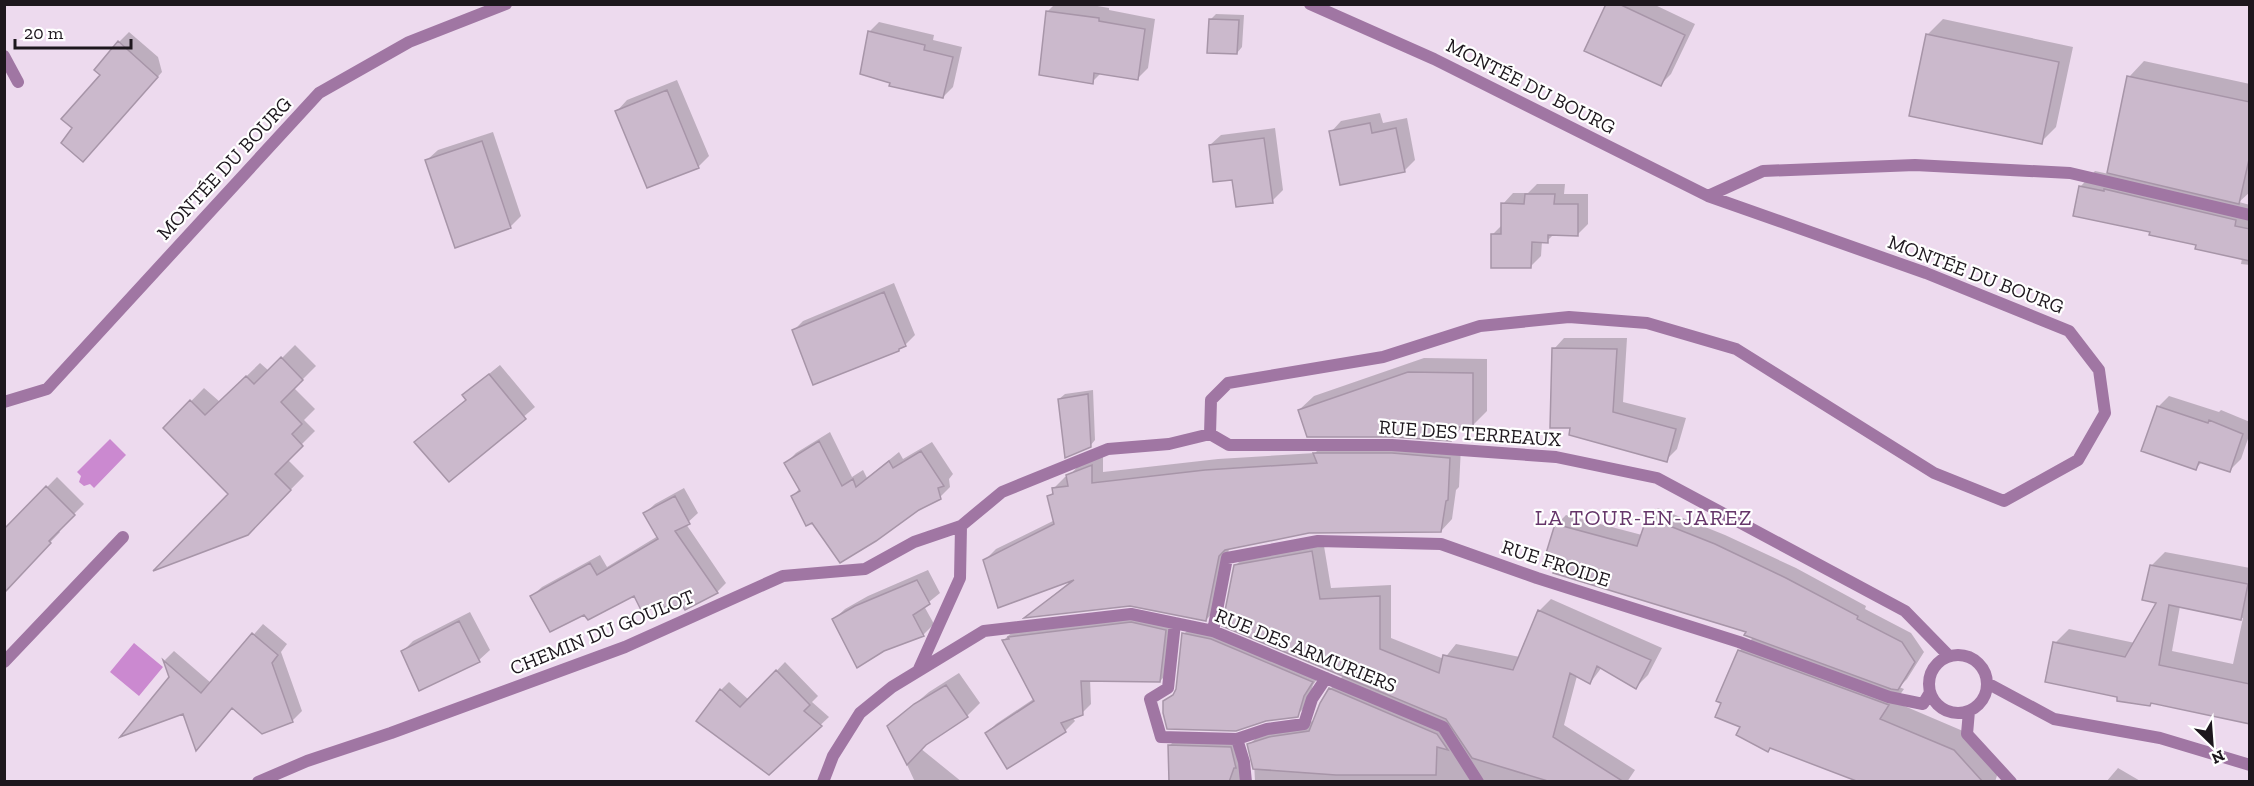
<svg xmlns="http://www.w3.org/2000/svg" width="2254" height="786" font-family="'Zilla Slab',serif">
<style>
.water{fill:#cb89d0}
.shadow{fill:#0003;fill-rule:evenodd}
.building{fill:#cbb9cc;stroke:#a795a8;stroke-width:1.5}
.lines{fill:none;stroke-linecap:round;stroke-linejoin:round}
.minor{stroke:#a076a3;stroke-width:12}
.labels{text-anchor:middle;stroke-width:4.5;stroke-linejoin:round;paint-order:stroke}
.street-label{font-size:20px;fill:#1d171d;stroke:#fff}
.quarter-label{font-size:22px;letter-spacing:1.5px;fill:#66366a;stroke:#fff}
</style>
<rect width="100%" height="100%" fill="#eddaee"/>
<path class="water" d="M 110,439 L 126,455 L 94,488 L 90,484 L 84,486 L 79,482 L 81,476 L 77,472 Z
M 134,643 L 163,667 L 139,696 L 110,672 Z"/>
<path class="shadow" d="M 1055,4 L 1086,4 L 1109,8 L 1109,10 L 1155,19 L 1148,68 L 1137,79 L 1101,73 L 1092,82 L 1047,12 Z
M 1608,4 L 1653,4 L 1695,24 L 1671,74 L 1660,85 Z
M 1216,14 L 1244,15 L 1242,47 L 1237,53 L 1211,19 Z
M 1943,19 L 2073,47 L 2056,127 L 2041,142 L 1928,34 Z
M 879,22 L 934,35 L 933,40 L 962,47 L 953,87 L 943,97 L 869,32 Z
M 129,32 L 158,57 L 162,72 L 93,150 L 102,75 L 119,42 Z
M 2144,61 L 2250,84 L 2250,192 L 2239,202 L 2250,205 L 2250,265 L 2241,264 L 2243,253 L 2197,244 L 2152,230 L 2080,187 L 2095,171 L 2109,174 L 2129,77 Z
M 677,80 L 709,156 L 698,167 L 617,111 L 627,100 Z
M 1380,113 L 1383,123 L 1407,118 L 1415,160 L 1405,170 L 1331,132 L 1341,121 Z
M 1275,128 L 1283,190 L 1272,201 L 1233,178 L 1210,145 L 1221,135 Z
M 493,132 L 521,216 L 510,227 L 427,160 L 438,150 Z
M 1537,184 L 1565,184 L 1564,194 L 1588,194 L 1588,224 L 1577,235 L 1554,234 L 1547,241 L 1542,241 L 1541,256 L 1530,267 L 1493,234 L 1502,225 L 1503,204 L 1513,193 L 1528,193 Z
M 894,283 L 915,335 L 905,345 L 793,331 L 803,321 Z
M 1564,338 L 1627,338 L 1623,402 L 1686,418 L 1677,449 L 1666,460 L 1572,427 L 1554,349 Z
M 295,345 L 316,366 L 294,388 L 315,409 L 304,420 L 315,431 L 287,459 L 304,476 L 247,534 L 230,494 L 165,428 L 204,388 L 220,402 L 260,363 L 269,371 Z
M 1424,358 L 1487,359 L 1487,411 L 1472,426 L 1464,426 L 1450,439 L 1299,410 L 1314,396 Z
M 500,365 L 535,407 L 449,480 L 416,442 L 467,399 L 464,396 L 474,386 Z
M 1093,390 L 1095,440 L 1090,446 L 1059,399 L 1065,394 Z
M 2169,396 L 2219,412 L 2221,410 L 2250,422 L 2250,433 L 2241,459 L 2230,470 L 2203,461 L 2195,469 L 2158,407 Z
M 830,432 L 852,477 L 863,470 L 867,478 L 899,452 L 903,459 L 932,442 L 953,474 L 949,479 L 950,487 L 940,497 L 793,496 L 800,488 L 786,463 L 796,453 Z
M 1326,442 L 1461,447 L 1459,487 L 1456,490 L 1452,519 L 1441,531 L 1309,532 L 1229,549 L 1217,608 L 1206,620 L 1130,604 L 1028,616 L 1073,579 L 984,561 L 996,549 L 1055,520 L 1049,496 L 1054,492 L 1053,489 L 1065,477 L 1068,477 L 1080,464 L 1103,454 L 1103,472 L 1218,459 L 1315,453 Z
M 57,477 L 84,504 L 58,530 L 60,532 L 21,573 L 4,531 Z
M 684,488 L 698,513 L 686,524 L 726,583 L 717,592 L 683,604 L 635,594 L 585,613 L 532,596 L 542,587 L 600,555 L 607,567 L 658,536 L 645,513 L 655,504 Z
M 1658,508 L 1725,535 L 1796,568 L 1866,606 L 1865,609 L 1911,633 L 1924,652 L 1907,679 L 1899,687 L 1904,689 L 1895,702 L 1970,734 L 2000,766 L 1995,782 L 1859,782 L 1771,747 L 1768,750 L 1742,726 L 1739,651 L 1754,637 L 1748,631 L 1556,525 L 1566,515 L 1642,535 L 1648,517 Z
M 1323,540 L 1331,588 L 1391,585 L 1391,638 L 1444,659 L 1456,644 L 1520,657 L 1539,611 L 1551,599 L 1662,648 L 1648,675 L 1636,687 L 1602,667 L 1590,683 L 1577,676 L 1564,725 L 1635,770 L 1627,782 L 1255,782 L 1254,761 L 1249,745 L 1261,733 L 1282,726 L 1314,721 L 1330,689 L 1344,675 L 1235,566 L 1247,554 Z
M 2165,552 L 2250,568 L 2250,722 L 2152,702 L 2149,705 L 2119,696 L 2055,643 L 2069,629 L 2135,643 L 2158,602 L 2151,566 ZM 2180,606 L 2243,618 L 2233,664 L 2172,651 Z
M 928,570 L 940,593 L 924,606 L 934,624 L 923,635 L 884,650 L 834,619 L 845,609 L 868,596 Z
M 470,612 L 490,650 L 479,660 L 402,652 L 413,641 Z
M 1141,614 L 1175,621 L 1169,672 L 1160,681 L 1090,679 L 1091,704 L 1082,713 L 1072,717 L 1075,721 L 1066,730 L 1008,767 L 987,733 L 996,724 L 1035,698 L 1004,640 L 1013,631 Z
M 263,624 L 287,644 L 281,652 L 302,711 L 292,721 L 233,707 L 206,739 L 171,677 L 165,660 L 174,651 L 211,683 Z
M 1193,624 L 1322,672 L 1313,685 L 1307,705 L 1297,715 L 1165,701 L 1178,690 L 1184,634 Z
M 785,662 L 818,696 L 812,702 L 829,717 L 769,773 L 721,690 L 729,682 L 749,700 Z
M 959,673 L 980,703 L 967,716 L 920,748 L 962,782 L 915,782 L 889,726 L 929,692 Z
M 1178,737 L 1240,738 L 1247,774 L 1240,782 L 1170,782 L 1169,746 Z
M 2118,768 L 2142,782 L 2106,782 Z"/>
<path class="building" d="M 1606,4 L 1619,4 L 1685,35 L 1661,86 L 1584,51 Z
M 1046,11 L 1099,18 L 1099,21 L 1145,29 L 1138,80 L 1094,73 L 1093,84 L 1039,75 Z
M 1209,19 L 1239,20 L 1237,54 L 1207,53 Z
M 868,31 L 925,45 L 924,50 L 953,57 L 943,98 L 889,86 L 890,83 L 860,74 Z
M 1926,34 L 2059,62 L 2042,144 L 1909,116 Z
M 118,41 L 158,77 L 83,162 L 61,143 L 72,128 L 61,119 L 100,75 L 94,70 Z
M 2127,76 L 2250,102 L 2250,155 L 2239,204 L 2107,173 Z
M 667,90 L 699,168 L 647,188 L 615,111 Z
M 1370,123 L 1372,133 L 1396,128 L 1405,172 L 1340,185 L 1329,131 Z
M 1264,138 L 1273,203 L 1236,207 L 1232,180 L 1213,182 L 1209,145 Z
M 482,141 L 511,228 L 455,248 L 425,160 Z
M 2079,186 L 2104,191 L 2104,189 L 2236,220 L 2235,226 L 2250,229 L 2250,261 L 2195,249 L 2196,245 L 2149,235 L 2150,232 L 2073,216 Z
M 1525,194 L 1555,194 L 1554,204 L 1578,204 L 1578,236 L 1548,235 L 1548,243 L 1532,242 L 1531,268 L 1491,268 L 1491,234 L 1501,234 L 1501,203 L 1524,204 Z
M 884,292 L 906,346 L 899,349 L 899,351 L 813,385 L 792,330 Z
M 1552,348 L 1617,349 L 1613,412 L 1676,429 L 1667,462 L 1569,435 L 1570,428 L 1550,428 Z
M 281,357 L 303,380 L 281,402 L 302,424 L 292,434 L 303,446 L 275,474 L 291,490 L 248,535 L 153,571 L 228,494 L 163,428 L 190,400 L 205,415 L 246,376 L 254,384 Z
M 1408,372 L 1473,373 L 1473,427 L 1451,427 L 1451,441 L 1393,437 L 1307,437 L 1298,410 Z
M 489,374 L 526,419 L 449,482 L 414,442 L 466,400 L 462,395 Z
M 1088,394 L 1091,447 L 1065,458 L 1058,399 Z
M 2157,406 L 2208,423 L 2209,420 L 2243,434 L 2230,472 L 2199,462 L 2196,470 L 2141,451 Z
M 819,441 L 842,486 L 853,479 L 856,487 L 889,461 L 893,468 L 921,451 L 944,486 L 938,488 L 941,499 L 919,510 L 876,541 L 840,563 L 812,523 L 806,526 L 791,496 L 800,491 L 784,463 Z
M 1313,453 L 1392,453 L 1450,458 L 1448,500 L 1446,501 L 1441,532 L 1309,533 L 1225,550 L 1219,556 L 1206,621 L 1130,606 L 1024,618 L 1074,580 L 998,608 L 983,560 L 1054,524 L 1047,496 L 1053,494 L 1052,488 L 1068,486 L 1066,475 L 1092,465 L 1092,483 L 1205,470 L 1317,463 Z
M 46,486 L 75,515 L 49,541 L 51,543 L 4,593 L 4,529 Z
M 675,496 L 690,524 L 675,531 L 718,593 L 685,610 L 682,605 L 641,610 L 634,596 L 588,620 L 584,615 L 550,632 L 530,596 L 590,563 L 597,575 L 658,539 L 643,513 Z
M 1647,517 L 1715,544 L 1786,578 L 1858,616 L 1857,619 L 1902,642 L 1915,662 L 1898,690 L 1891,689 L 1744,635 L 1746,632 L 1553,573 L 1555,568 L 1543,563 L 1555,524 L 1637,546 Z
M 1312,551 L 1320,599 L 1380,596 L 1380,649 L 1439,673 L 1443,655 L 1513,670 L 1538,610 L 1651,660 L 1636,689 L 1597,666 L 1590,684 L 1570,673 L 1553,737 L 1624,782 L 1551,782 L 1472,758 L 1446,719 L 1222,626 L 1234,565 Z
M 2150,565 L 2248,584 L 2241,620 L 2169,605 L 2159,665 L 2250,684 L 2250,724 L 2151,703 L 2150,706 L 2117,701 L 2117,697 L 2045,682 L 2053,642 L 2125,657 L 2156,603 L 2142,600 Z
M 917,580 L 930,604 L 913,615 L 924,636 L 884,651 L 857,668 L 832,619 L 855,606 Z
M 459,621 L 480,662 L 419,691 L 401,651 Z
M 1131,622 L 1166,630 L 1160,682 L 1081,681 L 1083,715 L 1061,723 L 1066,732 L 1007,769 L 985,733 L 1034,701 L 1002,640 L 1009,639 L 1008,637 Z
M 252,633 L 278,655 L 272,663 L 293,722 L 262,734 L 232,708 L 196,751 L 183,714 L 120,737 L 169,677 L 163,660 L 201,693 Z
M 1182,633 L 1211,639 L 1313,682 L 1304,696 L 1298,717 L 1266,721 L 1236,731 L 1167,729 L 1163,713 L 1163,701 L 1173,695 L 1176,689 Z
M 1738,650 L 1889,705 L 1880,719 L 1954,750 L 1983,782 L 1859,782 L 1770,748 L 1768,752 L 1736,735 L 1740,727 L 1715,717 L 1721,703 L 1716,701 Z
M 776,670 L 810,705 L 804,711 L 822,726 L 769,775 L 696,721 L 720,689 L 740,707 Z
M 946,685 L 968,717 L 926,745 L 907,765 L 887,726 L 914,704 Z
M 1329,688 L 1437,734 L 1448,750 L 1437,747 L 1436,775 L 1336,775 L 1253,769 L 1247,744 L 1269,737 L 1309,731 L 1320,703 Z
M 1168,745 L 1231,747 L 1236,768 L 1234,768 L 1229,782 L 1169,782 Z"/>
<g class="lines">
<path class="minor" d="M 4,56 L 18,82
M 1708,196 L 1763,171 L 1915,165 L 2070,173 L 2250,215
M 4,402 L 47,389 L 319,93 L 409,42 L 506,4
M 1210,434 L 1211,400 L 1228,383 L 1383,357 L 1480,326 L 1569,317 L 1647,323 L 1736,349 L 1934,473 L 2004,501 L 2078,460 L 2105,413 L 2099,370 L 2069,331 L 1926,273 L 1708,196 L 1434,59 L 1310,4
M 1175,623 L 1168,688 L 1150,699 L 1161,737 L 1237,739 L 1267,729 L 1304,724 L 1312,699 L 1326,678
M 1213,631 L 1227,558 L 1318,541 L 1441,544 L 1537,578 L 1739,642 L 1889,697 L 1923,704 L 1929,694
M1929 684a29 29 0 1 1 58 0a29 29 0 1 1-58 0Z
M 4,662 L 123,537
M 919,669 L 960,578 L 961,526
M 1987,683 L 2054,719 L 2160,738 L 2250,765
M 1969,711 L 1967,734 L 2011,782
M 1237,739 L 1244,762 L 1246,782
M 258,782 L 307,761 L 391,733 L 625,647 L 783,576 L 865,569 L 914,542 L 961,526 L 1002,492 L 1108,449 L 1169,444 L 1210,434 L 1229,445 L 1392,445 L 1556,457 L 1657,478 L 1905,611 L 1948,655
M 823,782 L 833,756 L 860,713 L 892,687 L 984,631 L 1131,614 L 1213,631 L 1443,727 L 1478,782"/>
</g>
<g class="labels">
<g class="street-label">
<text transform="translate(1531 86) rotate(27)" y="7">MONTÉE DU BOURG</text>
<text transform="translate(224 168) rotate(-47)" y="7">MONTÉE DU BOURG</text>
<text transform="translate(1976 274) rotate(21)" y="7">MONTÉE DU BOURG</text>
<text transform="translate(1470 433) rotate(4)" y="7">RUE DES TERREAUX</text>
<text transform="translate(1556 563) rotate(18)" y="7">RUE FROIDE</text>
<text transform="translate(602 632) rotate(-22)" y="7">CHEMIN DU GOULOT</text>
<text transform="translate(1306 650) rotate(22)" y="7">RUE DES ARMURIERS</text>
</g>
<g class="quarter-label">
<text x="1644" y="525">LA TOUR-EN-JAREZ</text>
</g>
</g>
<rect width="2254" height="786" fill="none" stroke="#1d171d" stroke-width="12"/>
<g transform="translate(2212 744) rotate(155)" stroke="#ffffff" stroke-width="4.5" paint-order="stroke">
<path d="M0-4.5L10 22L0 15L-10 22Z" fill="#1d171d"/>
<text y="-9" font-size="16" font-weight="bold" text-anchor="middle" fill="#1d171d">N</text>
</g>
<path d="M15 39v9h116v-9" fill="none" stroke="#1d171d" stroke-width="3"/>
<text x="24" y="39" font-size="18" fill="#1d171d" stroke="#ffffff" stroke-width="4.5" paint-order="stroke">20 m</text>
</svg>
